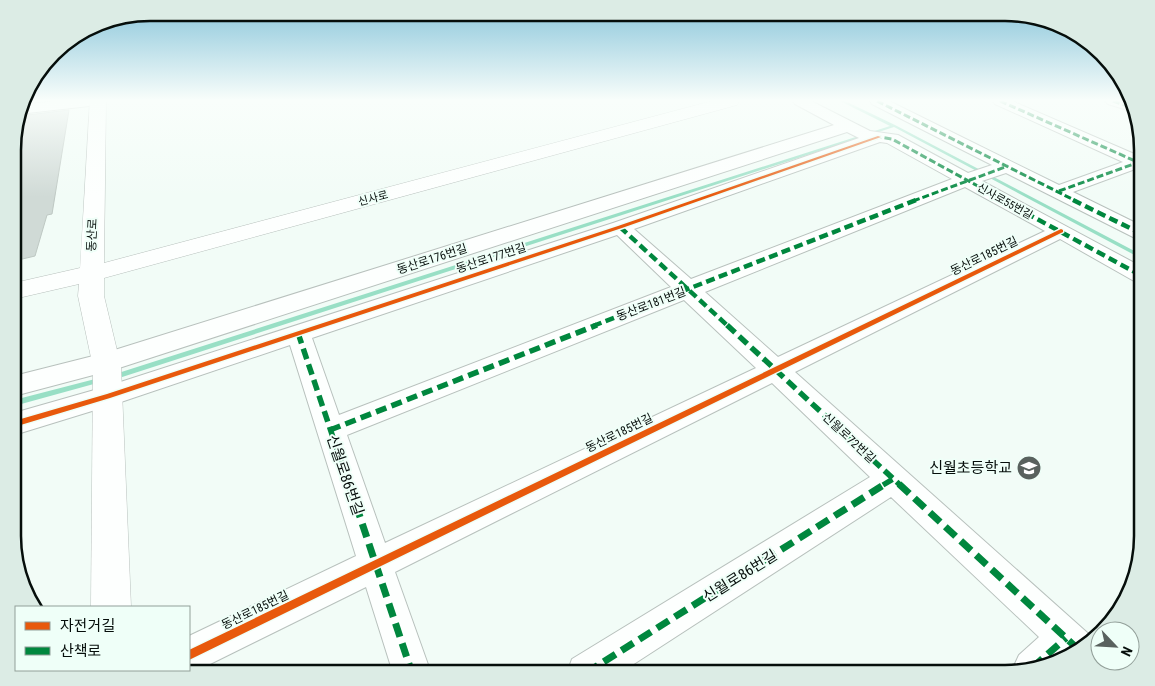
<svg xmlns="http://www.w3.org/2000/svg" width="1155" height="686" font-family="'Roboto Condensed','Noto Sans KR',sans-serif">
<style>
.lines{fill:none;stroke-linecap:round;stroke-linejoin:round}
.stream{fill:#98dfc5;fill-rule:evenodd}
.building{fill:#d0dad6;stroke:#bec8c3}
.minor-casing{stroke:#b8c1bd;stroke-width:2}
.tertiary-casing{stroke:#b8c1bd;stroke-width:1}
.secondary-casing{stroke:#b8c1bd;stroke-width:1}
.minor{fill:#fdfffe;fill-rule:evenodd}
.tertiary{fill:#fdfffe;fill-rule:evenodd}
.secondary{fill:#fdfffe;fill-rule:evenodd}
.quiet-far3{stroke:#00873e;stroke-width:3;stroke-dasharray:7 3;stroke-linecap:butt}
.quiet-far2{stroke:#00873e;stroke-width:4.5;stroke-dasharray:9 4.5;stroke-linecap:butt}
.quiet-far1{stroke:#00873e;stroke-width:5.5;stroke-dasharray:11 5.5;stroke-linecap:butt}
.quiet{stroke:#00873e;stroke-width:7;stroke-dasharray:14 7;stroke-linecap:butt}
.cycleway-casing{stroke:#effff8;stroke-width:3}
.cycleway{fill:#e8590c;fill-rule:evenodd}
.labels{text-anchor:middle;stroke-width:4;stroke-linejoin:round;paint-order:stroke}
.far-street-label{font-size:11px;fill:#060e0b;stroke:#effff8}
.street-label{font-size:12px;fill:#060e0b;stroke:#effff8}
.near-poi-label{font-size:15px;fill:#060e0b;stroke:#effff8;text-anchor:end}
.near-street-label{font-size:15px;fill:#060e0b;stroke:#effff8}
.rim{fill:none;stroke:#060e0b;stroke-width:2.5}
</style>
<rect width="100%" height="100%" fill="#f2fcf7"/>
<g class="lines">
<path class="stream" d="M 840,101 L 845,101 L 895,125 L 1142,255 L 1142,259 L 894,127 L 116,379 L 112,379 L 111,377 L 112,375 L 890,126 Z
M 99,378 L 101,378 L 102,380 L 101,382 L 14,406 L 14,400 Z"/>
</g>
<path class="building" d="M 69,110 L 52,214 L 47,215 L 35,256 L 14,261 L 14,132 L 19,116 Z"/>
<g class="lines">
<defs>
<path id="minor" d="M 55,101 L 97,101 L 94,104 L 89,106 L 19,114 L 22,105 Z
M 793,101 L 811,101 L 870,131 L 898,135 L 968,173 L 992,165 L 872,104 L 870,101 L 889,101 L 1059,185 L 1123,162 L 995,104 L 993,101 L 1012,101 L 1139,156 L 1142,156 L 1142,169 L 1138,168 L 1073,192 L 1142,226 L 1142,240 L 1135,238 L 1006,173 L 982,181 L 1142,267 L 1142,283 L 1134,281 L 1060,239 L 795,372 L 1092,637 L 1074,655 L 1015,673 L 1013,668 L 1019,655 L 1039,637 L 891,497 L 620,673 L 567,673 L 572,659 L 870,477 L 772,383 L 395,572 L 431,673 L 393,673 L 366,587 L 202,668 L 190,673 L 179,670 L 189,670 L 189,636 L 356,556 L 290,345 L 118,403 L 14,435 L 14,413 L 105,387 L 613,223 L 859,138 L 847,132 L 116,369 L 14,396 L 14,376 L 105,353 L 834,125 L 795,104 ZM 880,142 L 887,143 L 952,179 L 691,279 L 634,229 ZM 965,187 L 1045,231 L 778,357 L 705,292 ZM 617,235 L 671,287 L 339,415 L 312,338 ZM 684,300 L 756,368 L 385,543 L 347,435 Z
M 1105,101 L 1130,102 L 1134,112 L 1108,104 Z
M 136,670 L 179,670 L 178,673 L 150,673 Z"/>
<path id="tertiary" d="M 107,357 L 117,360 L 121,367 L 131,607 L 91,607 L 93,367 L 97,360 Z"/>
<path id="secondary" d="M 90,101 L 106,101 L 104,263 L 712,101 L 739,101 L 737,105 L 104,278 L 104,296 L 121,367 L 117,374 L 107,377 L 97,374 L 93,367 L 78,296 L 79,284 L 14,299 L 14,283 L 80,268 Z"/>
</defs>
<use href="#minor" class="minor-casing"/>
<use href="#tertiary" class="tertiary-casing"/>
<use href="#secondary" class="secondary-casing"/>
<use href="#minor" class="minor"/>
<use href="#tertiary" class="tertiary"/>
<use href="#secondary" class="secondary"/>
<path class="quiet-far3" d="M 877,101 L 1076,201
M 1000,101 L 1142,164
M 1113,101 L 1132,108
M 875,139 L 879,137 L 892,139 L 1005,201
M 1059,191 L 1142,161
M 913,201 L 1008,166"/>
<path class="quiet-far2" d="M 1002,200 L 1142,276
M 1073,200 L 1142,234
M 620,227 L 728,326
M 593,326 L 916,200"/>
<path class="quiet-far1" d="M 727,325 L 900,485
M 298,333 L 349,485
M 330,430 L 597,325
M 883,485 L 893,479"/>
<path class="quiet" d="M 349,484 L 412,673
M 899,484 L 1079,650
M 1032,668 L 1066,638
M 152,673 L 160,670
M 586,673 L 885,484"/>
<defs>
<path id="cycleway" d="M 878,136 L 881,137 L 622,228 L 110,398 L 14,427 L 14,421 L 107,394 L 618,226 Z
M 1061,229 L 1063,230 L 1063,232 L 189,660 L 189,650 Z"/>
</defs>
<use href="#cycleway" class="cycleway-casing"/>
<use href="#cycleway" class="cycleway"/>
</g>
<linearGradient id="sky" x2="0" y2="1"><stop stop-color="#88c5da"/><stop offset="0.51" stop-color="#f9fefb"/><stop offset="1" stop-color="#f9fefb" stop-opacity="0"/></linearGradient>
<rect width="1155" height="197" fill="url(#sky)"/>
<defs>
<symbol id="school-disc" viewBox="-11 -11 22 22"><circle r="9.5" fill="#59615e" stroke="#effff8"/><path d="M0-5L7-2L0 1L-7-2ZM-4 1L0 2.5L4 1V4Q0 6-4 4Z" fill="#fff"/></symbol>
</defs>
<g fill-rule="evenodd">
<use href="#school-disc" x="1015" y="454" width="28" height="28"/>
</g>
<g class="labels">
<g class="far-street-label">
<text transform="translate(373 198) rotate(-15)" y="4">신사로</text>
<text transform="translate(1005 201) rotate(29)" y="4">신사로55번길</text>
</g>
<g class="street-label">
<text transform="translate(92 235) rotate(-87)" y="4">동산로</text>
<text transform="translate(984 256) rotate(-26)" y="4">동산로185번길</text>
<text transform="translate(491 258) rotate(-18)" y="4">동산로177번길</text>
<text transform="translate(432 259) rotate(-18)" y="4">동산로176번길</text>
<text transform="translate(651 304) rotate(-21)" y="4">동산로181번길</text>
<text transform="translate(619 433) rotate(-26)" y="4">동산로185번길</text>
<text transform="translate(849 438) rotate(43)" y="4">신월로72번길</text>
<text transform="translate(255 610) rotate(-26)" y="4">동산로185번길</text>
</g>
<g class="near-poi-label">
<text x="1012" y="473">신월초등학교</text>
</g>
<g class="near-street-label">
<text transform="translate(345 475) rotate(71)" y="5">신월로86번길</text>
<text transform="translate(740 576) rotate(-32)" y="5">신월로86번길</text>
</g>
</g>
<path d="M0 0H1155V686H0ZM150 21H1005A129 129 0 0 1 1134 150V536A129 129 0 0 1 1005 665H150A129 129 0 0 1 21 536V150A129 129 0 0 1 150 21Z" fill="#dcece5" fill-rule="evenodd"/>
<path class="rim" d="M150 21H1005A129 129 0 0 1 1134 150V536A129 129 0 0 1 1005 665H150A129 129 0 0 1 21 536V150A129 129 0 0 1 150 21Z"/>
<rect x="15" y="606" width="175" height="65" fill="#effff8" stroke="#929f99"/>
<rect x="25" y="622" width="25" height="8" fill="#e8590c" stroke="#929f99"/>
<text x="60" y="631" font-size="15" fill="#060e0b">자전거길</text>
<rect x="25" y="647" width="25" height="8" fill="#00873e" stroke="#929f99"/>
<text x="60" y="656" font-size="15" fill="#060e0b">산책로</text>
<g transform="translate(1115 646) rotate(115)"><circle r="24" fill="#effff8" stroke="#929f99"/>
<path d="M0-4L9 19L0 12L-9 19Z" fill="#59615e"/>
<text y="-8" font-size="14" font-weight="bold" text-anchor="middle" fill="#060e0b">N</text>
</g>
</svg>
